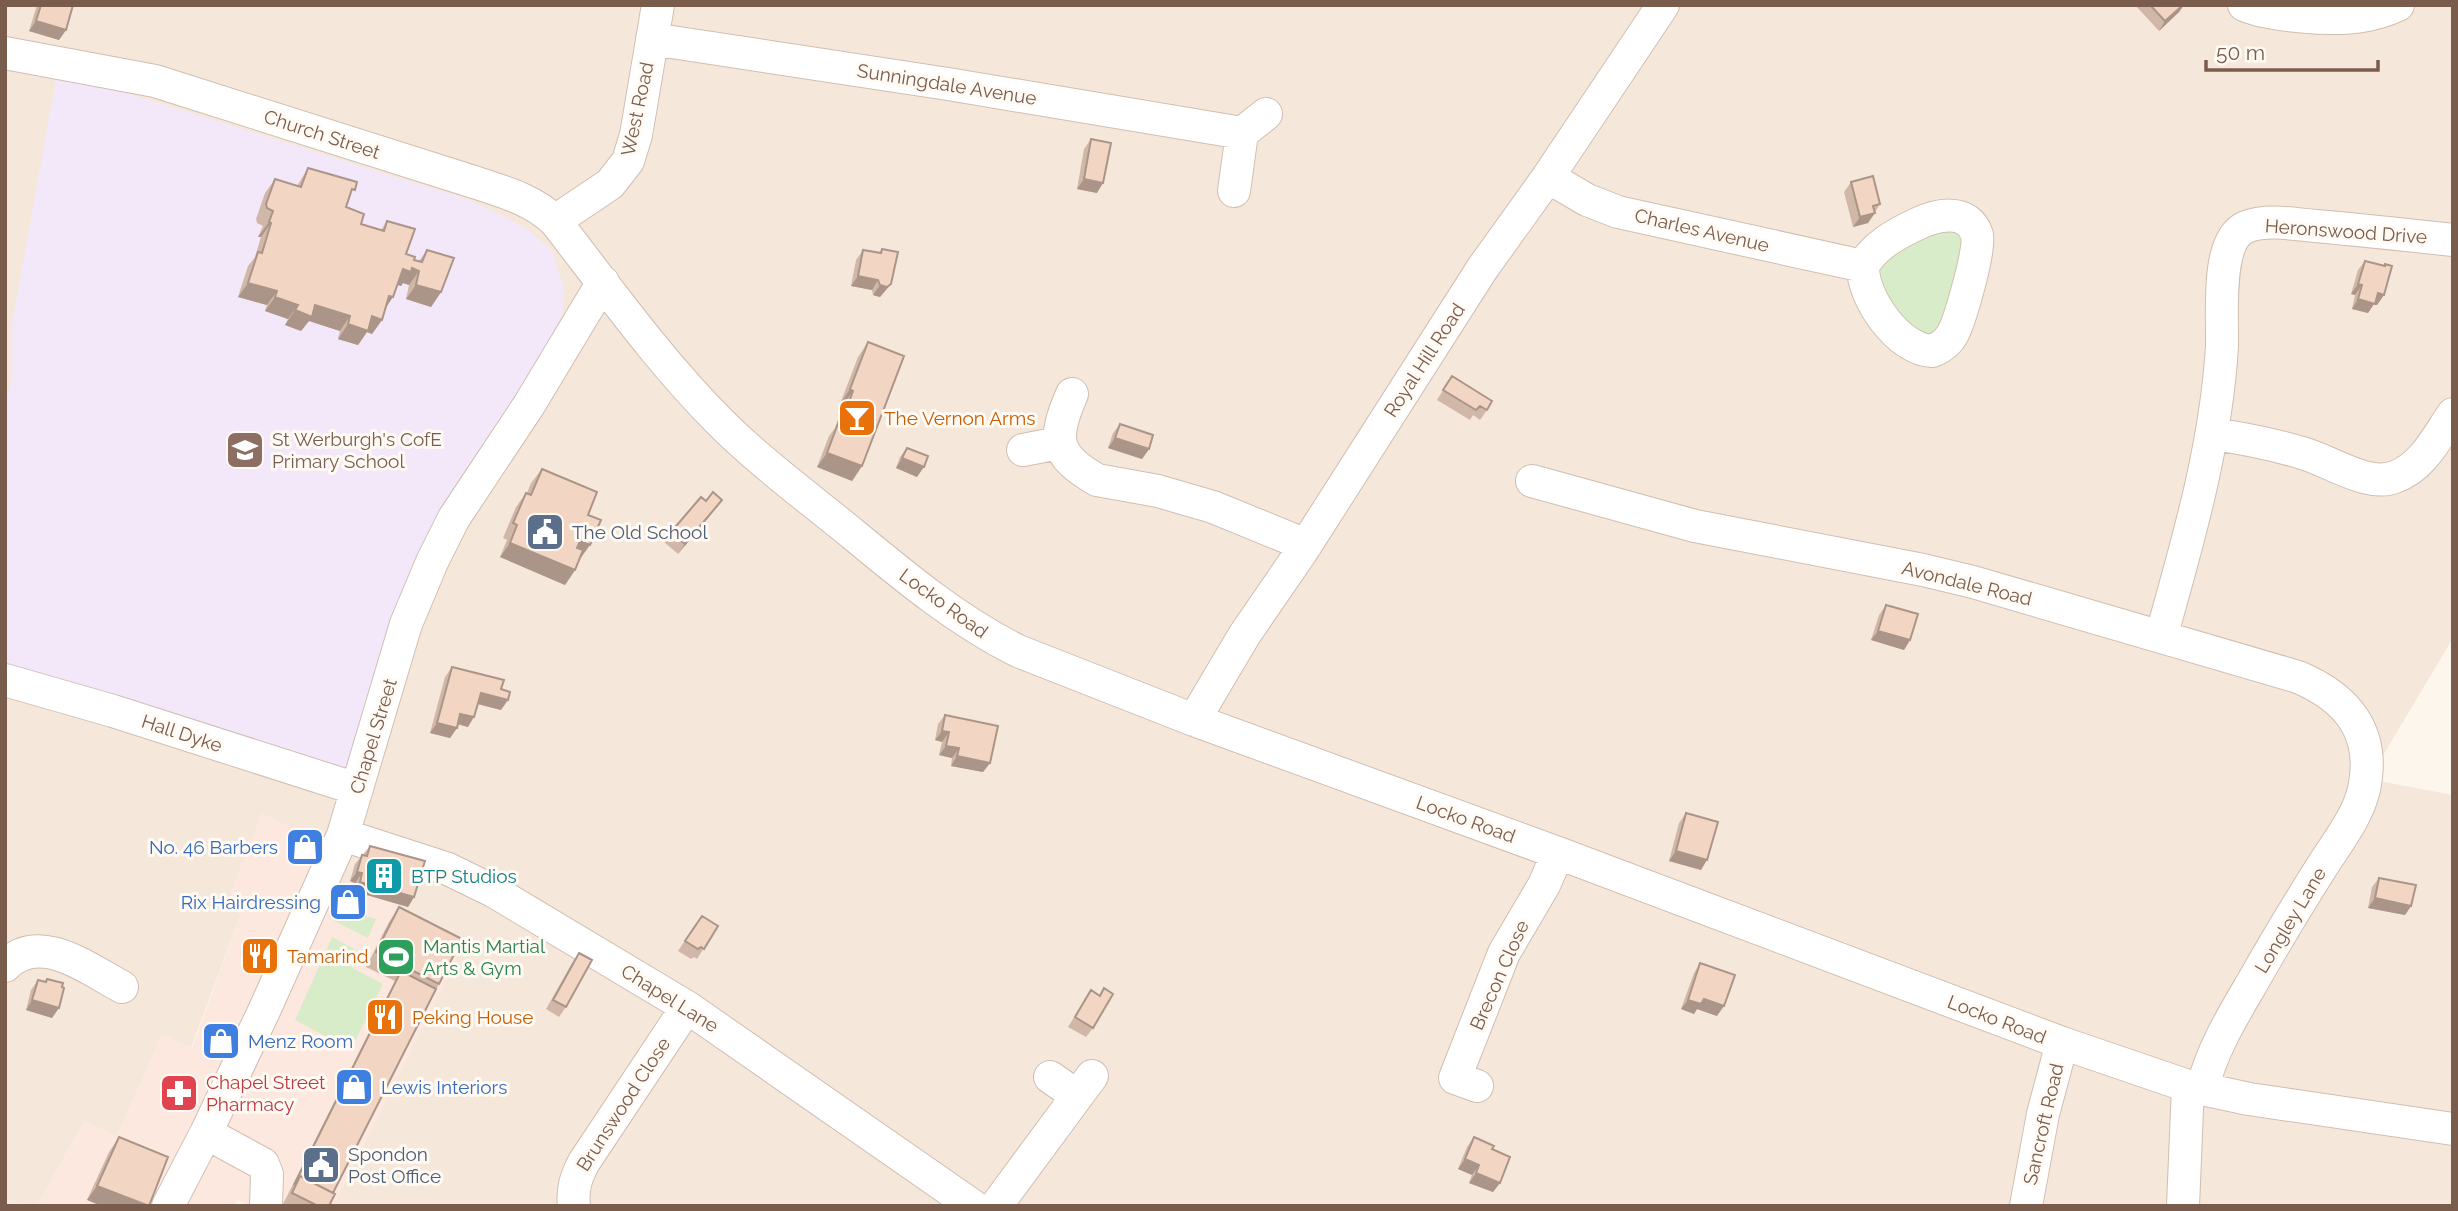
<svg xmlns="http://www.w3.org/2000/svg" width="2458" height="1211" font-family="Raleway,sans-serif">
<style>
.residential{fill:#f5e8da}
.commercial{fill:#fde8e0}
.education{fill:#f3e8fa}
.green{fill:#d8ecc9}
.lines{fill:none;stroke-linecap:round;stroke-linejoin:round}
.minor-casing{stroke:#d1beb0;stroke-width:34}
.minor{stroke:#fff;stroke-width:32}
.wall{fill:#d1b7a8}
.shaded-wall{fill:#aa9588}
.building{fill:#f3d5c3;stroke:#aa9588;stroke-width:2}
.labels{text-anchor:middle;stroke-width:6;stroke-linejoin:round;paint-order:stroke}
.street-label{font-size:19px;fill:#7a5c4d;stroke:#fffaf3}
.food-label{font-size:19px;fill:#c56008;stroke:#fffaf3;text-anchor:start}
.education-label{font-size:19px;fill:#785e54;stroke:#fffaf3;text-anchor:start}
.service-label{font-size:19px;fill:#4e5e75;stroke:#fffaf3;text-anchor:start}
.shop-label{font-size:19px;fill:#366cbe;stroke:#fffaf3;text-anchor:end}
.culture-label{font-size:19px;fill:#0d838f;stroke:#fffaf3;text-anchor:start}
.leisure-label{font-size:19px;fill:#27864d;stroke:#fffaf3;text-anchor:start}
.health-label{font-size:19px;fill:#be3a42;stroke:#fffaf3;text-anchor:start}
</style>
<rect width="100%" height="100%" fill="#fdf6ec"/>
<path class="residential" d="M 5,5 L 2453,5 L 2453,638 L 2369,779 L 2453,795 L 2453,1206 L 333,1206 L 459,953 L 392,919 L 394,903 L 305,878 L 225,907 L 241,914 L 191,1048 L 162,1035 L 117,1136 L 84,1122 L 37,1206 L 5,1200 Z"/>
<path class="commercial" d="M 262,813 L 322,843 L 305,878 L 395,903 L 392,919 L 460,952 L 333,1206 L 250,1206 L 238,1200 L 234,1206 L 5,1206 L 5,1200 L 37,1206 L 84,1122 L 117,1136 L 162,1034 L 192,1048 L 241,914 L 225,907 Z"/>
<path class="education" d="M 56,79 L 104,86 L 470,200 L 526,228 L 552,251 L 564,288 L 563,312 L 344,780 L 5,671 L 5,412 L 12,376 L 12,324 Z"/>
<path class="green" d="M 1938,224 L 1964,236 L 1951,316 L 1930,342 L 1891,311 L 1876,271 L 1878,266 Z
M 339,908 L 376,919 L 368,938 L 334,921 Z
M 332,937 L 358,951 L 351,967 L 383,984 L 351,1050 L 295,1020 Z"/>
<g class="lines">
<defs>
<path id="minor" d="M 2244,5 C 2270,16 2334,21 2362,16 C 2374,14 2387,10 2398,5
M 652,39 L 948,84 L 1242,133 L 1234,191
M 5,53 L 155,81 L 477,183 C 504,192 533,200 555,221 C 608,289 659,361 720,422 C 761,463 809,498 854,535 C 906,578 958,621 1018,651 L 1194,720 L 1558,853 L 2062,1043 L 2188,1086 L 2249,1099 L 2453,1129
M 1242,133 L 1266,114
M 1548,177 L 1587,200 L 1618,212 L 1863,266 C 1874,246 1896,234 1917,224 C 1936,215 1968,207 1977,235 C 1981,248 1961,315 1955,329 C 1951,339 1943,347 1932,351 C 1899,350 1862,298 1863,266
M 555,221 L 610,184 L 628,161 L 636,135 L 658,5
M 1072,394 C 1053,438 1053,455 1097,480 L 1158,491 L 1213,507 L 1306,545
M 2212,434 C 2242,438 2272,444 2302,453 C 2329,460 2367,488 2395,477 C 2423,467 2437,437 2453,414
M 1023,450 L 1059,443
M 1532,481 L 1695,526 L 1923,570 L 1973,582 L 2298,677 C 2348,698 2376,733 2364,789 C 2358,817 2336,844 2321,868 C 2297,906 2274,944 2252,983 C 2232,1017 2212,1050 2202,1089
M 2161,637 C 2188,541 2216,446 2222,346 C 2223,316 2215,240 2246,227 C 2266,219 2295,224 2315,226 C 2361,230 2407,235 2453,240
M 5,680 L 113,711 L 357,789
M 1194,720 L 1245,634 L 1302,551 L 1482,269 L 1548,177 L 1663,5
M 343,835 L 448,869 L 495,892 L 687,1007 L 973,1206
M 5,966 C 39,930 88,969 122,987
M 1050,1077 L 1077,1096
M 1477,1086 L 1455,1078 L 1504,953 L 1544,885 L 1558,853
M 206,1133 L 263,1164 L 267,1174 L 266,1206
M 168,1206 L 206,1133 L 264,1011 L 343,835 L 406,624 L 432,562 L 454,518 L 529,405 L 603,282
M 574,1206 C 572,1189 576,1177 584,1162 L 687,1007
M 996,1206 L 1092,1076
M 2026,1206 L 2043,1114 L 2062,1043
M 2183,1206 L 2188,1086"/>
</defs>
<use href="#minor" class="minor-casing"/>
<use href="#minor" class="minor"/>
</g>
<path class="wall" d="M 37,5 L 73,5 L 66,30 L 59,40 L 29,31 Z
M 2135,5 L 2184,5 L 2179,12 L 2159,31 Z
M 1091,139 L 1097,193 L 1077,189 L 1084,149 Z
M 308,168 L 349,198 L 346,207 L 361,224 L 381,230 L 387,221 L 406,254 L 414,260 L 419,261 L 427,250 L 441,292 L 431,307 L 406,299 L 409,285 L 403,283 L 401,286 L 397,285 L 385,309 L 382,320 L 372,334 L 367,332 L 358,345 L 338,339 L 340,331 L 309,321 L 301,331 L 285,325 L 288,319 L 265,311 L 267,305 L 238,297 L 248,266 L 255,257 L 261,237 L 258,237 L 263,226 L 257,223 L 256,219 L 265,193 L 275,179 L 297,186 Z
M 1851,182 L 1880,204 L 1868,223 L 1853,227 L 1844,192 Z
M 882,249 L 891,284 L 880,297 L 873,295 L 872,290 L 851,286 L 856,260 L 863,250 L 879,253 Z
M 2365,261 L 2384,266 L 2385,264 L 2384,295 L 2377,305 L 2374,304 L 2368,313 L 2352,309 L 2355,295 L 2351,294 L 2358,270 Z
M 868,342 L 862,466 L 852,481 L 817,467 L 829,436 L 835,428 L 843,405 L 840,404 L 858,357 Z
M 1452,376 L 1487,410 L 1480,420 L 1473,415 L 1470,420 L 1437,400 Z
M 1120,424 L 1149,449 L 1142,459 L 1108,448 L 1113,433 Z
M 907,448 L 917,477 L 896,468 L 900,457 Z
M 542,469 L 588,515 L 580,559 L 575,570 L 565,585 L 500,557 L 507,540 L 503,538 L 516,507 L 526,493 L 527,493 L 531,483 Z
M 715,509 L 678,554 L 664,542 L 671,532 Z
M 1886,605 L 1910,640 L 1904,650 L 1871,640 L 1879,615 Z
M 452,667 L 501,689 L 501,710 L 478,704 L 468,727 L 458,724 L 457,728 L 450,738 L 430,733 L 445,677 Z
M 945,715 L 990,763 L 983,772 L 951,766 L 952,758 L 939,755 L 942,742 L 935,740 L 938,724 Z
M 1686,813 L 1701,870 L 1669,861 L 1679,823 Z
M 370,846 L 414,897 L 408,907 L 353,891 L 355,883 L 350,881 L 355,864 Z
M 2379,878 L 2411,906 L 2405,915 L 2368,908 L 2372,887 Z
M 399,907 L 439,984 L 333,1193 L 329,1206 L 282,1206 L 395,981 L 366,967 L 389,922 Z
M 695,925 L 718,926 L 697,959 L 694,957 L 691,959 L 678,951 Z
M 579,953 L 566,1007 L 559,1017 L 546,1009 L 572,963 Z
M 1700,963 L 1717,1016 L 1697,1009 L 1694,1014 L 1681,1009 L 1694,973 Z
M 47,979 L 62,987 L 52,1018 L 26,1010 L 31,990 L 38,980 L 45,982 Z
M 1104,988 L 1093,1028 L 1086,1037 L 1068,1027 L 1091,990 L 1099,995 Z
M 119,1137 L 168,1157 L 87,1200 L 109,1152 Z
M 1474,1137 L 1492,1149 L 1500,1183 L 1493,1192 L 1469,1183 L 1472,1175 L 1458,1169 L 1467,1147 Z"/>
<path class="shaded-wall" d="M 2183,5 L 2184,5 L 2179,12 L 2159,31 L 2165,21 Z
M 36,21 L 66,30 L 59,40 L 29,31 Z
M 1084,179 L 1103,183 L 1097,193 L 1077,189 Z
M 1875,213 L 1868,223 L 1853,227 L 1860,217 Z
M 269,222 L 271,223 L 261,237 L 258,237 Z
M 412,268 L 419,271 L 409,285 L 403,283 L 401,286 L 393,283 L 403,269 Z
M 858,276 L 878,280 L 872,290 L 851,286 Z
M 248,283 L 277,291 L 267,305 L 238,297 Z
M 891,284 L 880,297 L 873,295 L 880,285 Z
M 2358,284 L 2362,285 L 2355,295 L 2351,294 Z
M 416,285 L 441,292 L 431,307 L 406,299 Z
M 2378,293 L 2384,295 L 2377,305 L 2374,304 L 2368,313 L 2352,309 L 2358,299 Z
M 389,296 L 393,297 L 383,312 Z
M 275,297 L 298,305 L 288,319 L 265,311 Z
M 315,305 L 350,316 L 340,331 L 309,321 L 301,331 L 285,325 L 295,310 Z
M 372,316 L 382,320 L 372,334 L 367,332 L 358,345 L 338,339 L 348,324 Z
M 850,389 L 853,391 L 843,405 L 840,404 Z
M 844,416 L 848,418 L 838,433 L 838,424 Z
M 1115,438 L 1149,449 L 1142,459 L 1108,448 Z
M 827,453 L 862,466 L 852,481 L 817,467 Z
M 902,458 L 924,467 L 917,477 L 896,468 Z
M 722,500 L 715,509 L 678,554 L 685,544 Z
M 580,541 L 590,545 L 580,559 L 570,555 Z
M 510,543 L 575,570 L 565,585 L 500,557 Z
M 1878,631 L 1910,640 L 1904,650 L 1871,640 Z
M 481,693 L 508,700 L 501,710 L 474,703 Z
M 460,714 L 474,717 L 468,727 L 454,723 Z
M 437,723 L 457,728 L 450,738 L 430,733 Z
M 942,731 L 949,732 L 942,742 L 935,740 Z
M 946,746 L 959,748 L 952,758 L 939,755 Z
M 957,756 L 990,763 L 983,772 L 951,766 Z
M 1676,851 L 1707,860 L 1701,870 L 1669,861 Z
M 357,872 L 362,873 L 355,883 L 350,881 Z
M 360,882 L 414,897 L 408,907 L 353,891 Z
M 2375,898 L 2411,906 L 2405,915 L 2368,908 Z
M 1704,999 L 1724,1006 L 1717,1016 L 1697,1009 L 1694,1014 L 1681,1009 L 1688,1000 Z
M 32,1000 L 59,1008 L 52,1018 L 26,1010 Z
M 1465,1159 L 1479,1165 L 1472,1175 L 1458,1169 Z
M 1476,1173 L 1500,1183 L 1493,1192 L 1469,1183 Z
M 97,1186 L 148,1206 L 101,1206 L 87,1200 Z"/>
<path class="building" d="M 41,5 L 73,5 L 66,30 L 36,21 Z
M 2150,5 L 2183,5 L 2165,21 Z
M 1091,139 L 1111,143 L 1103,183 L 1084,179 Z
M 308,168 L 357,182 L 355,190 L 352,189 L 346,207 L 364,214 L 361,224 L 384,231 L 387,221 L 415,229 L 406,254 L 415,257 L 414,260 L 422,262 L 427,250 L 454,258 L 441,292 L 416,285 L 419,271 L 412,268 L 411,272 L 403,269 L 393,297 L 389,296 L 382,320 L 372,316 L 368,331 L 348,324 L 350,316 L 315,305 L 312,317 L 295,310 L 298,305 L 275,297 L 277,291 L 248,283 L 258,252 L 262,253 L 271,223 L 269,222 L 273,211 L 267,208 L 266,204 L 275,179 L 301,187 Z
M 1873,176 L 1880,204 L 1873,206 L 1875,213 L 1860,217 L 1851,182 Z
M 882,249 L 898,252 L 891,284 L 887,287 L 880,285 L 878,280 L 858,276 L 863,250 L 881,253 Z
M 2365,261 L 2385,266 L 2385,264 L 2392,266 L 2384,295 L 2378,293 L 2375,304 L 2358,299 L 2362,285 L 2358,284 Z
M 868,342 L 904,356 L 862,466 L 827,453 L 839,421 L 846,424 L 848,418 L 844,416 L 853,391 L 850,389 Z
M 1452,376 L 1492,401 L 1487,410 L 1480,406 L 1476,410 L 1443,390 Z
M 1120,424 L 1153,435 L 1149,449 L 1115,438 Z
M 907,448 L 928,456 L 924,467 L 902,458 Z
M 542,469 L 597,492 L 588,515 L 601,520 L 590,545 L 580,541 L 577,548 L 583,550 L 575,570 L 510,543 L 517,525 L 513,523 L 526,493 L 531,495 Z
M 713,492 L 722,500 L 685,544 L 671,532 L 701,497 L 706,501 Z
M 1886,605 L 1918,614 L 1910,640 L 1878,631 Z
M 452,667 L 504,680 L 501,689 L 510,692 L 508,700 L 481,693 L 474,717 L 460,714 L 457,728 L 437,723 Z
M 945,715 L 998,726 L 990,763 L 957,756 L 959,748 L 946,746 L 949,732 L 942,731 Z
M 1686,813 L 1718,822 L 1707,860 L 1676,851 Z
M 370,846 L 425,861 L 414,897 L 360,882 L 362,873 L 357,872 L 362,855 L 367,856 Z
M 2379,878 L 2416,885 L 2411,906 L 2375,898 Z
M 399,907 L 462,939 L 439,984 L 376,952 Z
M 702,916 L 718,926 L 704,949 L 701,947 L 698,949 L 685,941 Z
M 579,953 L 592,960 L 566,1007 L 553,1000 Z
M 1700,963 L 1735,975 L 1724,1006 L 1704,999 L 1701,1004 L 1688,1000 Z
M 401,971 L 436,989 L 333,1193 L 300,1176 L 294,1185 Z
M 47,979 L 63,983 L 62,987 L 64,988 L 59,1008 L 32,1000 L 38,980 L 46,982 Z
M 1104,988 L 1113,994 L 1093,1028 L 1075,1017 L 1091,990 L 1100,996 Z
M 119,1137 L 168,1157 L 149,1206 L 97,1186 Z
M 1474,1137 L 1494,1146 L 1492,1149 L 1510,1157 L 1500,1183 L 1476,1173 L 1479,1165 L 1465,1159 Z
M 300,1176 L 335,1194 L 329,1206 L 318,1206 L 292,1193 Z"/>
<defs>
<symbol id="bar-square" viewBox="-11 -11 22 22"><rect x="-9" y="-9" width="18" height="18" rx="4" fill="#e8710a" stroke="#fffaf3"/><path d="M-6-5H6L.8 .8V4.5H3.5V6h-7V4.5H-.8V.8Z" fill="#fff"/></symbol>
<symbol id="school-square" viewBox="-11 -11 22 22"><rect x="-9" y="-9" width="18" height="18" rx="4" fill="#8d6e63" stroke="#fffaf3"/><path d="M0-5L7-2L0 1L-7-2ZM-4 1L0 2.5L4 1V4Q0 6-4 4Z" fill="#fff"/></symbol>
<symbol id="civic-square" viewBox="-11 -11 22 22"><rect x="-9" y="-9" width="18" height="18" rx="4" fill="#5c6f8a" stroke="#fffaf3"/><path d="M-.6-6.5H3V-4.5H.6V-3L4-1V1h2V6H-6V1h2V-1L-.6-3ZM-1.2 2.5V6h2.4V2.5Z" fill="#fff"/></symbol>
<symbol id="shop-square" viewBox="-11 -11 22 22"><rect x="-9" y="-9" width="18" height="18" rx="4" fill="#3f7fe0" stroke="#fffaf3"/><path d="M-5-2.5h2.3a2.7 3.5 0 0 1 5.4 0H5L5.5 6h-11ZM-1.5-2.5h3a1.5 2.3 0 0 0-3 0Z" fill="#fff"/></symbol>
<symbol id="building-square" viewBox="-11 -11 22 22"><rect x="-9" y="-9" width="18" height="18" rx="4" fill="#0f9aa8" stroke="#fffaf3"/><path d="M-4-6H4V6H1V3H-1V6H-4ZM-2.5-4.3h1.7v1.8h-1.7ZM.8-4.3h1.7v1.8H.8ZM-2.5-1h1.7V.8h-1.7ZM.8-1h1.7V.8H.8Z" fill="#fff"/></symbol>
<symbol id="restaurant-square" viewBox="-11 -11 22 22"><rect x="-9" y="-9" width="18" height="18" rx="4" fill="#e8710a" stroke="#fffaf3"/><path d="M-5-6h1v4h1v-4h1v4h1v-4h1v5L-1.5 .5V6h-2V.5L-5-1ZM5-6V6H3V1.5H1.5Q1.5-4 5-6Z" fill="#fff"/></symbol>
<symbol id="stadium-square" viewBox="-11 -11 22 22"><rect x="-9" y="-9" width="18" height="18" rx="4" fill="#2e9e5b" stroke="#fffaf3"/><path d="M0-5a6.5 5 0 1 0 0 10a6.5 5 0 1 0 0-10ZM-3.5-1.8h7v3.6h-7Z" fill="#fff"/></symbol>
<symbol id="pharmacy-square" viewBox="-11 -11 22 22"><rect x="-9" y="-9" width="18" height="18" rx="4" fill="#e0444e" stroke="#fffaf3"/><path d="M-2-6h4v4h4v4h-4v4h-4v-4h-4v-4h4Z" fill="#fff"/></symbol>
</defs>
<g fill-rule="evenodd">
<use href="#bar-square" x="835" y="396" width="44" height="44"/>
<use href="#school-square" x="223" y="428" width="44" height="44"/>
<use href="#civic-square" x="523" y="510" width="44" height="44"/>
<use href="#shop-square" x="283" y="825" width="44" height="44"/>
<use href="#building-square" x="362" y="854" width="44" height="44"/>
<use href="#shop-square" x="326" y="880" width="44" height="44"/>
<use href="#restaurant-square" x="238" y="934" width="44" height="44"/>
<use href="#stadium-square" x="374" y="935" width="44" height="44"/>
<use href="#restaurant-square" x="363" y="995" width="44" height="44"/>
<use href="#shop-square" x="199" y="1019" width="44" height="44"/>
<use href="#shop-square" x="332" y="1065" width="44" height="44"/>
<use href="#pharmacy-square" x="157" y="1071" width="44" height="44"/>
<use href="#civic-square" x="299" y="1143" width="44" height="44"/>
</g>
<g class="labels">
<g class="street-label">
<text transform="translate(947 84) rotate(9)" y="7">Sunningdale Avenue</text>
<text transform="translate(637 109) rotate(-78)" y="7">West Road</text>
<text transform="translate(322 134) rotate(18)" y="7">Church Street</text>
<text transform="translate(1702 230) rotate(13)" y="7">Charles Avenue</text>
<text transform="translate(2346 231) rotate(4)" y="7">Heronswood Drive</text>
<text transform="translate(1424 360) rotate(-57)" y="7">Royal Hill Road</text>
<text transform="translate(1967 583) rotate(14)" y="7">Avondale Road</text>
<text transform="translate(944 603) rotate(36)" y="7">Locko Road</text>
<text transform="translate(182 733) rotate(18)" y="7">Hall Dyke</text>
<text transform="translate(373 736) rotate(-73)" y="7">Chapel Street</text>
<text transform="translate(1466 819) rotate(20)" y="7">Locko Road</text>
<text transform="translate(2290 920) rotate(-59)" y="7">Longley Lane</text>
<text transform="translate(1499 975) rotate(-66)" y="7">Brecon Close</text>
<text transform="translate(670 998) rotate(32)" y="7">Chapel Lane</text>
<text transform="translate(1997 1019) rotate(21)" y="7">Locko Road</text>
<text transform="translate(623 1104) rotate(-57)" y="7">Brunswood Close</text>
<text transform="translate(2043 1124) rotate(-77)" y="7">Sancroft Road</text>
</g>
<g class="food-label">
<text x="884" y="425">The Vernon Arms</text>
<text x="287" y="963">Tamarind</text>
<text x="412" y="1024">Peking House</text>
</g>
<g class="education-label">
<text x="272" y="446">St Werburgh's CofE<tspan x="272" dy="22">Primary School</tspan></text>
</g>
<g class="service-label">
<text x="572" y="539">The Old School</text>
<text x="348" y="1161">Spondon<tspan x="348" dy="22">Post Office</tspan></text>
</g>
<g class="shop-label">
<text x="278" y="854">No. 46 Barbers</text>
<text x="321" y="909">Rix Hairdressing</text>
<text x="248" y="1048" text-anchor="start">Menz Room</text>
<text x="381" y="1094" text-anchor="start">Lewis Interiors</text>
</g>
<g class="culture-label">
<text x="411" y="883">BTP Studios</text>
</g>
<g class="leisure-label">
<text x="423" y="953">Mantis Martial<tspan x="423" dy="22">Arts &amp; Gym</tspan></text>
</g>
<g class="health-label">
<text x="206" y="1089">Chapel Street<tspan x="206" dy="22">Pharmacy</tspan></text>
</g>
</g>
<rect width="2458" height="1211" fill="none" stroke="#7a5c4d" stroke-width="14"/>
<path d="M2206 60v10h172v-10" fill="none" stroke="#7a5c4d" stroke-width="3.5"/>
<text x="2216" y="60" font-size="21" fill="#7a5c4d" stroke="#fffaf3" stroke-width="5" paint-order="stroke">50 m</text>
</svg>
